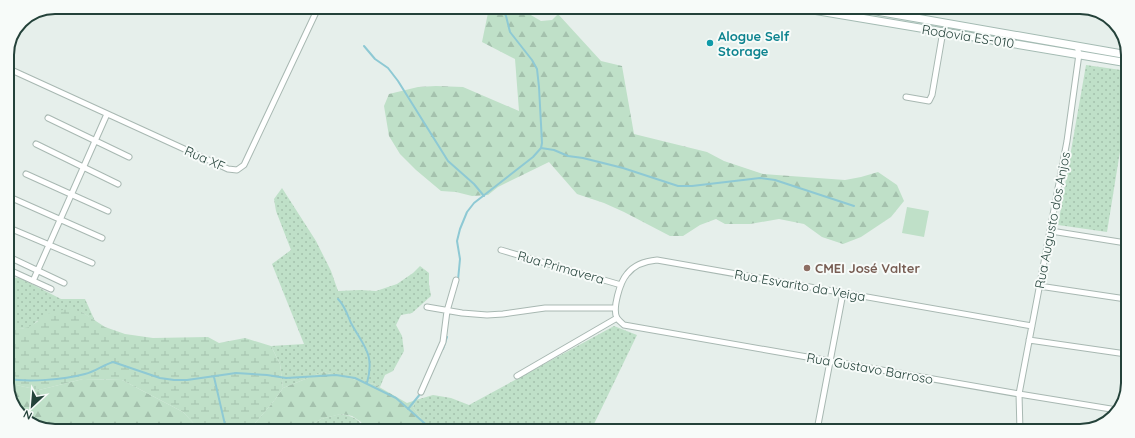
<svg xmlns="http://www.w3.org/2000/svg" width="1135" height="438" font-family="Quicksand,sans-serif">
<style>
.grass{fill:url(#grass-dots)}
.forest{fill:url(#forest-firs)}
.wetland{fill:url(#wetland-marsh)}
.park{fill:#bfe0c8}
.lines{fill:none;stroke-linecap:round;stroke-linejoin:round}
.stream{stroke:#8ec9d4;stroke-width:2}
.street-casing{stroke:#a8b8b2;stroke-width:7}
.secondary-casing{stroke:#a4bbb3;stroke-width:9}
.street{stroke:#fff;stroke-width:5}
.secondary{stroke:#fff;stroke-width:7}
.culture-dot{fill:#0f9aa8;stroke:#f7fbf9;stroke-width:1.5}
.education-dot{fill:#8d6e63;stroke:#f7fbf9;stroke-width:1.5}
.labels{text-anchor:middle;stroke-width:4;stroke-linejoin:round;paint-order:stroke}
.culture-label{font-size:13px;font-weight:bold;fill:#0d838f;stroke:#f7fbf9;text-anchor:start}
.street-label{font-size:13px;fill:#24423a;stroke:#f7fbf9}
.education-label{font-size:13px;font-weight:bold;fill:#785e54;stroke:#f7fbf9;text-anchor:start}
.rim{fill:none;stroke:#24423a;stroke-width:2}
</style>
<defs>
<pattern id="grass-dots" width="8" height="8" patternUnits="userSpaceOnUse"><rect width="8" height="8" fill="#bfe0c8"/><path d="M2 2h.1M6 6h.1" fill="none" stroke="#a4c1ad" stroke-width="1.8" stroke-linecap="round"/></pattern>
<pattern id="forest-firs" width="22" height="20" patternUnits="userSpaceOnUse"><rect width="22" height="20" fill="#bfe0c8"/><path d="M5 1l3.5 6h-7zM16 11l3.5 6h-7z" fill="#a4c1ad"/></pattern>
<pattern id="wetland-marsh" width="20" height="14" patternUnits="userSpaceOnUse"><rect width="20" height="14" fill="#bfe0c8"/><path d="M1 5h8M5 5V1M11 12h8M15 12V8" fill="none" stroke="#a4c1ad"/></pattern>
</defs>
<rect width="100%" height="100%" fill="#e6efeb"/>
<path class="grass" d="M 1086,65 L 1128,71 L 1127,108 L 1107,232 L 1058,225 Z
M 282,188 L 316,241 L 331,271 L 338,291 L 360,290 L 376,291 L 397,284 L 413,273 L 420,266 L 429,273 L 429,284 L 431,296 L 412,313 L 401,315 L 396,325 L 402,336 L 404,351 L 393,371 L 385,375 L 380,387 L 374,384 L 323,372 L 283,388 L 280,364 L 271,346 L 304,344 L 272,264 L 291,250 L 276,211 L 274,199 Z
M 7,277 L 20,278 L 61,299 L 85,299 L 95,321 L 82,312 L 37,321 L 30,328 L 17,329 L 7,326 Z
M 614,326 L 637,335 L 594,424 L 611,430 L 428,429 L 413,407 L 416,400 L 433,395 L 451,398 L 469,405 Z
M 340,414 C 352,416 359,418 364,429 L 305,429 L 321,419 Z"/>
<path class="forest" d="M 489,8 L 519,8 L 541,21 L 552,20 L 558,14 L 601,61 L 622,66 L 634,134 L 707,152 L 724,161 L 763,174 L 845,180 L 861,177 L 878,172 L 897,185 L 904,201 L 891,217 L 861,237 L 843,244 L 822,237 L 804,224 L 779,219 L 750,224 L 725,224 L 716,219 L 700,225 L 683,236 L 670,236 L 624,212 L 604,203 L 577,194 L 549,162 L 498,187 L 488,195 L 472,196 L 456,192 L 441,191 L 416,170 L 400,154 L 389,136 L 384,106 L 389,94 L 418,87 L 436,86 L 463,87 L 519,111 L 515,59 L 482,42 Z
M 323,372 L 374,384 L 407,403 L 416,400 L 413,407 L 428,429 L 364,429 L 361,422 L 352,416 L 341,414 L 321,419 L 305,429 L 250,429 L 274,401 L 283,388 Z
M 83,379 L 122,380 L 183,412 L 199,429 L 96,429 L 34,424 L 17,412 L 7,386 L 7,383 L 39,390 Z"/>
<path class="wetland" d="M 71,309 L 82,312 L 105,327 L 125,334 L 153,338 L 208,337 L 219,343 L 245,338 L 271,346 L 280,364 L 283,388 L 274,401 L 250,429 L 199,429 L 183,412 L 122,380 L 83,379 L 39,390 L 7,383 L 7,326 C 32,334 33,321 52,312 C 58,310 65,310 71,309 Z"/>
<path class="park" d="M 907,207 L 929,211 L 924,237 L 902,233 Z"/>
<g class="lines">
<path class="stream" d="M 364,46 L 375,59 L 388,68 L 398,81 L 448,161 L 474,184 L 484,196
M 541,148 L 554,150 L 568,156 L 583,158 L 623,168 L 678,186 L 692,186 L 760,178 L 775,180 L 854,206
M 458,280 L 460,259 L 457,241 L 460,229 L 467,212 L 474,203 L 533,157 L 541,148 L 542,143 L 539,87 L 537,69 L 532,60 L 510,32 L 506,16 L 502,8
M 338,299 C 345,306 347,314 351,323 C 364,347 375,354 367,383
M 443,349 L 447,337
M 214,377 L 226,429
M 7,379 C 30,382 62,380 85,374 C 95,372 103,365 113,362 L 160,378 L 174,380 L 187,380 L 236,373 L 267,375 L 286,378 L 336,375 L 355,378 L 396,398 L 431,429
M 408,409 L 421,393"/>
<defs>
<path id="street" d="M 7,68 L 228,169 L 237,170 L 244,165 L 318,8
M 906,97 L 929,101 L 932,95 L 943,31
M 48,118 L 129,157
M 36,144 L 118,184
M 26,174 L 108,211
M 14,199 L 102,238
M 7,227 L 92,263
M 1051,231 L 1126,243
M 501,250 L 621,285
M 7,256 L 64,283
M 7,269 L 51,289
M 33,281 L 107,114
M 1039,286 L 1126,299
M 427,307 L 462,313 L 487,315 L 503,314 L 545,308 L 615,308
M 1032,326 L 657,260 C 646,261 634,265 627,274 C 620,282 612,309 617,318 C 619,321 622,323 624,325 L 1019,394 L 1117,410
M 1029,340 L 1126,354
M 517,376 L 617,318
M 421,392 L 443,342 L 447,311 L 456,280
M 817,430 L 843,293
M 1020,431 L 1019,394 L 1067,141 L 1079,54 L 1077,46"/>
<path id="secondary" d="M 807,9 L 1128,63
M 865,9 L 1128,55"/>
</defs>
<use href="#street" class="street-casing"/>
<use href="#secondary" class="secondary-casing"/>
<use href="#street" class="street"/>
<use href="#secondary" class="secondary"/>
</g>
<circle class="culture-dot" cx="710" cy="43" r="4"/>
<circle class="education-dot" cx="807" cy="268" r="4"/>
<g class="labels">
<g class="culture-label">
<text x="718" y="41">Alogue Self<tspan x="718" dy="15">Storage</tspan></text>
</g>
<g class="street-label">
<text transform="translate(968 36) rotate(9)" y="5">Rodovia ES-010</text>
<text transform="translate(205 158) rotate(24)" y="5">Rua XF</text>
<text transform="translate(1052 220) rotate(-79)" y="5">Rua Augusto dos Anjos</text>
<text transform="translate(561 267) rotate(16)" y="5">Rua Primavera</text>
<text transform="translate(800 285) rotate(10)" y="5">Rua Esvarito da Veiga</text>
<text transform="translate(870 368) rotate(10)" y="5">Rua Gustavo Barroso</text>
</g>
<g class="education-label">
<text x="815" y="273">CMEI José Valter</text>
</g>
</g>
<path d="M0 0H1135V438H0ZM55 14H1080A41 41 0 0 1 1121 55V383A41 41 0 0 1 1080 424H55A41 41 0 0 1 14 383V55A41 41 0 0 1 55 14Z" fill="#f7fbf9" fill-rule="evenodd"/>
<path class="rim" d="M55 14H1080A41 41 0 0 1 1121 55V383A41 41 0 0 1 1080 424H55A41 41 0 0 1 14 383V55A41 41 0 0 1 55 14Z"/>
<g transform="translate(32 406) rotate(206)" stroke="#f7fbf9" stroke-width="3" paint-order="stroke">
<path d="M0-3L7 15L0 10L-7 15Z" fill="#24423a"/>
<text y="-6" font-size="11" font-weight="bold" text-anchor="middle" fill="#24423a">N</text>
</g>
</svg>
